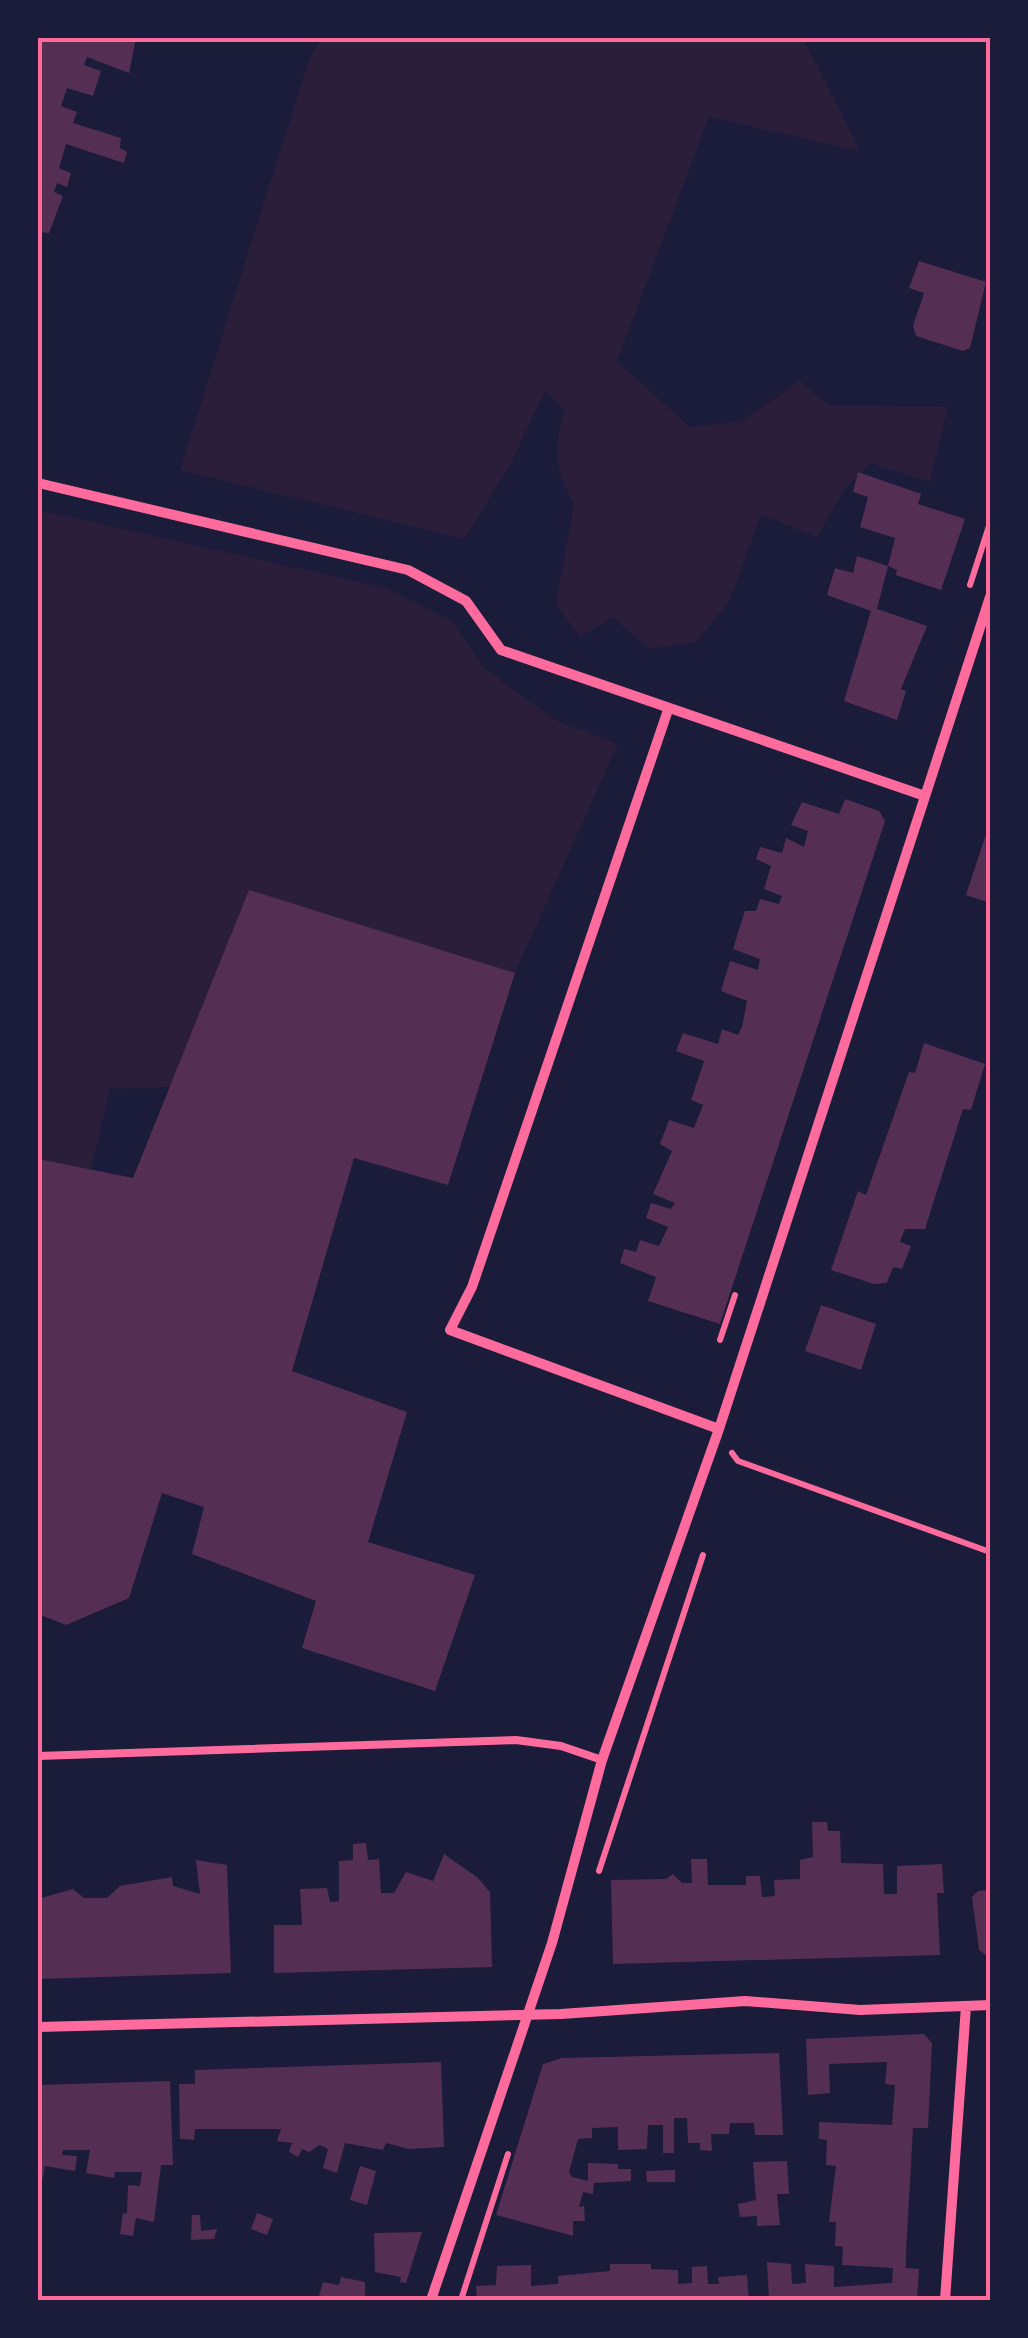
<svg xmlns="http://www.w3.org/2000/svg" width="1028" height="2338" font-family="Commissioner,sans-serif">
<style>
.green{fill:#2a1e3b}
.building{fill:#542f53}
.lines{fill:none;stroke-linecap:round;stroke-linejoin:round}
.path{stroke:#ff6b9d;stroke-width:6}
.service{stroke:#ff6b9d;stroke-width:8}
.minor{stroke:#ff6b9d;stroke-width:10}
.neatline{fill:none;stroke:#ff6b9d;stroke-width:4}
</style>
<rect width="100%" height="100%" fill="#1b1b3a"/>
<path class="green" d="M 323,38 L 803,38 L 860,151 L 709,117 L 617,361 L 690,427 L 741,421 L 800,381 L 828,405 L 948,407 L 930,482 L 870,463 L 846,487 L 817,537 L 761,515 L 729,602 L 696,642 L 649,649 L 613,617 L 580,637 L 556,604 L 574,503 C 553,470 555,448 564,410 L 545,391 L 509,467 L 464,539 L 180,470 L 309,59 Z
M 38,510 L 386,588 L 452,621 L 484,668 L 555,720 L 618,744 L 515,973 L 170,1087 L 110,1089 L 91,1170 L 38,1159 Z"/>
<path class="building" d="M 38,38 L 136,38 L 129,73 L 87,57 L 84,65 L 101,71 L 93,96 L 67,88 L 61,106 L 77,112 L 73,123 L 121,138 L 120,148 L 127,152 L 124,163 L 66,144 L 59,168 L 71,173 L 67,187 L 57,183 L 54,192 L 63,196 L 49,233 L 40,232 L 38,238 Z
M 919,261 L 986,282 L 970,348 L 963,351 L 916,336 L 913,326 L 924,293 L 909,288 Z
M 858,472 L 921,494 L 918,504 L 965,519 L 941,590 L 896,575 L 897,570 L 888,566 L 895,538 L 860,527 L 868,497 L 853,492 Z
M 857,556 L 888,566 L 877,609 L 927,626 L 901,689 L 906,691 L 897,720 L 844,701 L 871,611 L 827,595 L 835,568 L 853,573 Z
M 845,799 L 879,811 L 885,821 L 720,1324 L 648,1301 L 656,1277 L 620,1263 L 624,1249 L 636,1252 L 640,1240 L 659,1246 L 668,1227 L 646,1218 L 651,1203 L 671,1209 L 675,1203 L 653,1194 L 672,1151 L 660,1144 L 669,1120 L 694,1128 L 703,1105 L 691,1100 L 704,1061 L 676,1051 L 683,1033 L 718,1044 L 722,1029 L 738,1035 L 742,1027 L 747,1001 L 721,991 L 730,961 L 758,970 L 760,959 L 733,949 L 737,936 L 745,911 L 756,911 L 760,899 L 779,904 L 782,896 L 764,889 L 771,866 L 756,859 L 760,847 L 782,853 L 786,838 L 804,847 L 808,831 L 791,825 L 802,802 L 839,814 Z
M 990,822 L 990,903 L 966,895 Z
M 249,890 L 515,973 L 448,1185 L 354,1158 L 292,1371 L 407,1412 L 368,1542 L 475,1575 L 435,1691 L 302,1648 L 316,1601 L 192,1554 L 204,1507 L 162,1493 L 129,1598 L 66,1625 L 38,1614 L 38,1159 L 133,1178 Z
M 924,1043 L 985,1064 L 971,1110 L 963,1109 L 925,1229 L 905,1229 L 900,1242 L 911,1246 L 902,1269 L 893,1267 L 887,1283 L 874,1284 L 831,1270 L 858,1191 L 866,1195 L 909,1072 L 915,1073 Z
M 821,1305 L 876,1324 L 861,1370 L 805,1351 Z
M 812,1822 L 827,1822 L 828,1831 L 840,1831 L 841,1863 L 883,1864 L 884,1894 L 897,1894 L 897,1866 L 942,1864 L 944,1893 L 937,1893 L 940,1955 L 613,1964 L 611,1880 L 666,1879 L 673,1874 L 682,1883 L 692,1883 L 691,1859 L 707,1859 L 708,1885 L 746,1885 L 746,1876 L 760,1876 L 762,1897 L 775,1896 L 774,1880 L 800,1879 L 800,1860 L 813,1857 Z
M 366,1843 L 368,1860 L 379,1859 L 381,1893 L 394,1893 L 406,1872 L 433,1881 L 444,1854 L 478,1878 L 490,1892 L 492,1967 L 274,1973 L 274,1925 L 302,1925 L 300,1889 L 327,1888 L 330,1902 L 339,1901 L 339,1861 L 353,1860 L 353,1844 Z
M 196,1860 L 227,1865 L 231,1973 L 38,1979 L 38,1899 L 73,1889 L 84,1898 L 107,1898 L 120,1886 L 172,1877 L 173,1886 L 200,1894 Z
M 990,1890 L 990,1958 L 979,1950 L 972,1897 L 978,1891 Z
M 924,2034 L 932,2043 L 928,2128 L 913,2128 L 906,2253 L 906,2268 L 919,2269 L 917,2300 L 769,2300 L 767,2262 L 791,2264 L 792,2284 L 806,2283 L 805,2264 L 834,2266 L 834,2287 L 892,2283 L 893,2268 L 842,2265 L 843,2247 L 835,2246 L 836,2222 L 829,2222 L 836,2166 L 826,2165 L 827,2140 L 819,2139 L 819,2122 L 892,2125 L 895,2085 L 885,2084 L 887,2062 L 829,2064 L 830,2093 L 808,2095 L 806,2039 Z
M 779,2053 L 783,2135 L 755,2135 L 754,2123 L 730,2123 L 729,2134 L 711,2134 L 712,2151 L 700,2150 L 700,2143 L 688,2143 L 687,2118 L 674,2118 L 674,2153 L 663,2153 L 663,2125 L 648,2125 L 647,2149 L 618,2150 L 618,2127 L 592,2128 L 592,2138 L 578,2139 L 569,2172 L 572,2177 L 588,2181 L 588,2163 L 618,2164 L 618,2169 L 631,2169 L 631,2181 L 594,2183 L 593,2194 L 583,2192 L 579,2207 L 584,2206 L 585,2221 L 573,2221 L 573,2236 L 496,2215 L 543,2064 L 562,2058 Z
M 441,2062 L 444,2147 L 409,2149 L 386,2143 L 383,2150 L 345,2143 L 337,2173 L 323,2168 L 328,2149 L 320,2145 L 309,2152 L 302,2149 L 298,2157 L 289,2152 L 292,2143 L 277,2141 L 281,2129 L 195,2129 L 194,2140 L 180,2139 L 179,2084 L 195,2084 L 195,2070 Z
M 170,2081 L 173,2165 L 161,2165 L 154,2222 L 136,2218 L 133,2236 L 120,2234 L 123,2213 L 127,2214 L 128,2185 L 140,2186 L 142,2172 L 115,2172 L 114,2178 L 86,2173 L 90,2150 L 63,2150 L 62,2155 L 77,2156 L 75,2171 L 45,2166 L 38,2201 L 38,2085 Z
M 787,2161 L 789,2194 L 777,2194 L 780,2225 L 757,2226 L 757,2216 L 740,2217 L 738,2204 L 756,2200 L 753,2162 Z
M 360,2166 L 376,2171 L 367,2205 L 350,2200 Z
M 675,2170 L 675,2182 L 647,2182 L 646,2171 Z
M 257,2213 L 273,2219 L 267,2235 L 251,2229 Z
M 192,2215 L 200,2215 L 201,2231 L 217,2229 L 214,2239 L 191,2240 Z
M 422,2232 L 406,2283 L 400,2282 L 401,2277 L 375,2272 L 374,2233 Z
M 610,2264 L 651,2264 L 651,2269 L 678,2270 L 678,2284 L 692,2283 L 692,2267 L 707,2266 L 708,2284 L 719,2284 L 718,2277 L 747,2275 L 749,2300 L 477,2300 L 476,2286 L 496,2285 L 497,2266 L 531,2265 L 531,2286 L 558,2284 L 558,2276 L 610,2271 Z
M 341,2277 L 365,2282 L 365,2300 L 318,2300 L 323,2282 L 339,2285 Z"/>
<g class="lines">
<path class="path" d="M 970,585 L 990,523
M 720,1340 L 735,1295
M 732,1453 L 738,1461 L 990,1552
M 599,1871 L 703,1555
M 461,2300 L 508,2154"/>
<path class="service" d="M 38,1756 L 516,1740 L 561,1746 L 602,1760"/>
<path class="minor" d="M 38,483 L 408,570 L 466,601 L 501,650 L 925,796
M 668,710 L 472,1287 L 450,1330 L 719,1429
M 38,2027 L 561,2014 L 745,2001 L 860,2010 L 990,2005
M 431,2300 L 552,1943 L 602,1760 L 719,1429 L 990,597
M 945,2300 L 966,2006"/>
</g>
<rect width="1028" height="2338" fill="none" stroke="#1b1b3a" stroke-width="80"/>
<rect x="40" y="40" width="948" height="2258" class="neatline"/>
</svg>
